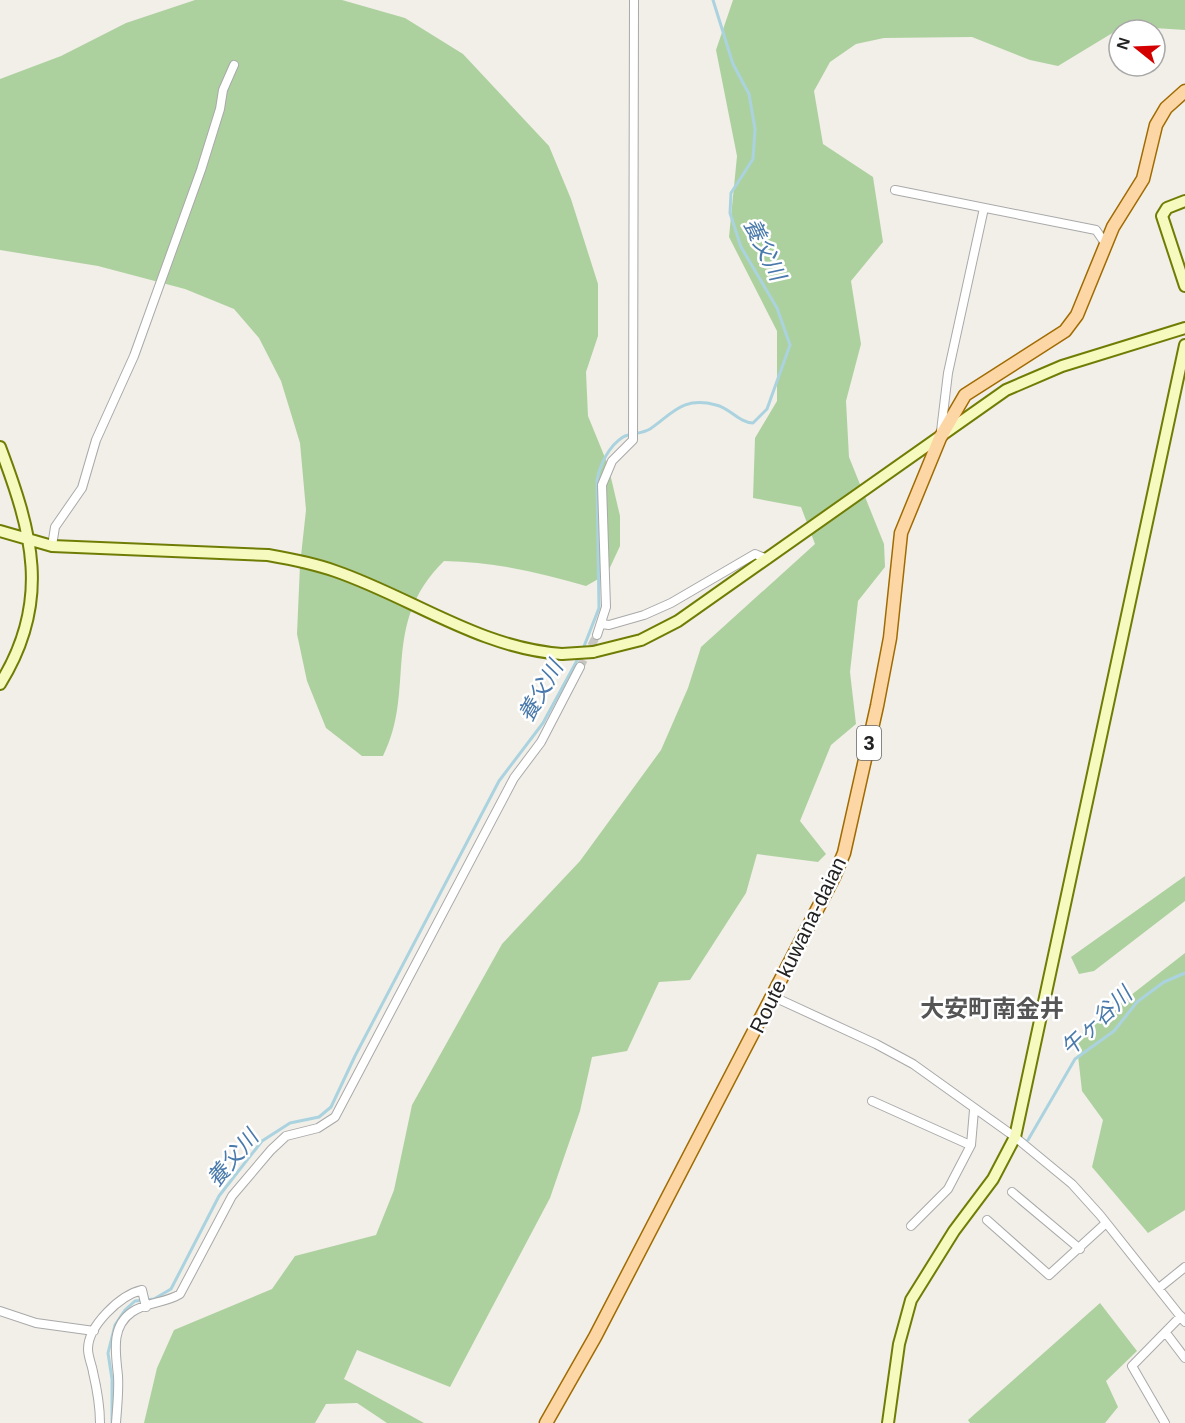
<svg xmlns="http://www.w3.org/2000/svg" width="1185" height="1423" font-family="Helvetica,'Noto Sans JP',sans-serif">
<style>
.forest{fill:#add19e}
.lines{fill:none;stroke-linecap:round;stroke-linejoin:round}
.stream{stroke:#aad3df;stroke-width:3}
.street-tunnel{stroke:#c8c6c1;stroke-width:8;stroke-dasharray:8 4;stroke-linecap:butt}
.street-casing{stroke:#a9a9a9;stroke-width:10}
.secondary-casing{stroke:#707d05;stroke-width:14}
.primary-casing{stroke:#a06b00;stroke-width:15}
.street{stroke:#fff;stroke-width:8}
.secondary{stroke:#f7fabf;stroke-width:10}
.primary{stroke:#fcd6a4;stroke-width:12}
.secondary-bridge-casing{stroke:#707d05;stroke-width:14;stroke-linecap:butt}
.secondary-bridge{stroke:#f7fabf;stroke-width:10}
.labels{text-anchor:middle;stroke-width:5;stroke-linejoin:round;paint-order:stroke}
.shield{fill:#fff;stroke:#646464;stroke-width:1.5}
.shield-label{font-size:20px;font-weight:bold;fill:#222}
.street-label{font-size:21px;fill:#222;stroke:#fff}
.water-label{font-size:22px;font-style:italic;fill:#4a7aab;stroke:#fff}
.quarter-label{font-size:24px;font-weight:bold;fill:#555;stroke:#fff}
</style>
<rect width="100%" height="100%" fill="#f2efe9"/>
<path class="forest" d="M 195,0 L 342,0 L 405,18 L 463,54 L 549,146 L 571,199 L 598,284 L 598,336 L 586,372 L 588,416 L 608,465 L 620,516 L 620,546 L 607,574 L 586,586 C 538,572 494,562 444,561 C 379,625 417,689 383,756 L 362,756 L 326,728 L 307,681 L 297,634 L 300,565 L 306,510 L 300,443 L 281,381 L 259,338 L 234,309 L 185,289 L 98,266 L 0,250 L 0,79 L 61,56 L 126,23 Z
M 733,0 L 1185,0 L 1185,30 L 1124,26 L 1058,66 L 1030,60 L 972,37 L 884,38 L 856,44 L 830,62 L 814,91 L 823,144 L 873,177 L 883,242 L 851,281 L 861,344 L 846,401 L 849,457 L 884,544 L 885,567 L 858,601 L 850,672 L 856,724 L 831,745 L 800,821 L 826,854 L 818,862 L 757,854 L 746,893 L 690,980 L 659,982 L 627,1051 L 592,1057 L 580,1111 L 550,1198 L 450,1387 L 357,1350 L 344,1379 L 424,1423 L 387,1423 L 357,1403 L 326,1404 L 315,1423 L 144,1423 L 157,1368 L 174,1330 L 272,1289 L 295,1256 L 376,1235 L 394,1190 L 412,1105 L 502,944 L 580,861 L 661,750 L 688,688 L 701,647 L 815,544 L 801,507 L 753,498 L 755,438 L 777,401 L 777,331 L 729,237 L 737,156 L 716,50 Z
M 1185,876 L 1185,901 L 1094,971 L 1079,974 L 1071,957 Z
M 1185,953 L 1185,1210 L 1148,1233 L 1092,1167 L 1103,1120 L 1082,1091 L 1076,1038 Z
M 1100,1303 L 1137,1351 L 1106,1381 L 1118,1407 L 1105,1423 L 970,1423 L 968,1420 Z"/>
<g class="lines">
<path class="stream" d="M 583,649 L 599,608 L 597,480 C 600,464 609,446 623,437 C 631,433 642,434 650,429 C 673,413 683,396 716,405 C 730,408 738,422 753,423 L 767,409 L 790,345 L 777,308 L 741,247 L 730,213 L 731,193 L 753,159 L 755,129 L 749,94 L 733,64 L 713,0
M 1028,1140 L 1075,1059 L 1114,1031 L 1137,1002 L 1164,982 L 1185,973
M 112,1423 L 112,1379 L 108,1353 L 115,1325 L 125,1310 L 135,1301 L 154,1299 L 171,1289 L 219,1196 L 262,1141 L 290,1123 L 319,1117 L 331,1107 L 355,1056 L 499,781 L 543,723 L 580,655"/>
<path class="street-tunnel" d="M 580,667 L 597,635"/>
<defs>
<path id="street" d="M 895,190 L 1096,230 L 1105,243
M 941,431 L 948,373 L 984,208
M 52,546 L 55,527 L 82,488 L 96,440 L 134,356 L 201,170 L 220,109 L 223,90 L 234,65
M 602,624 L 609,625 L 644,615 L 671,603 L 755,554 L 767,559
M 597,635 L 606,607 L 602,485 L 612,461 L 633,440 L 634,0
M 774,997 L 876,1044 L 913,1064 L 1015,1137 L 1072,1184 L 1100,1215 L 1185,1322
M 872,1101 L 970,1145
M 1012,1192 L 1080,1249
M 987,1220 L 1049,1275 L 1106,1223
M 911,1226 L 948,1189 L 971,1145 L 974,1110
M 1159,1288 L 1185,1267
M 0,1311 L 36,1323 L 94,1331
M 1166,1333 L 1185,1358
M 100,1423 C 100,1406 97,1389 93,1372 C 92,1365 88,1357 88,1349 C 88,1326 120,1295 142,1290 L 146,1307
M 116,1423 C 117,1408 119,1392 118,1376 C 116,1354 110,1327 132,1312 C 146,1302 166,1303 180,1294 L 232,1196 L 271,1150 L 286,1136 L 318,1128 L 335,1117 L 514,778 L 541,742 L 580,667
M 1165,1423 L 1132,1366 L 1181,1316"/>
<path id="secondary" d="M 1185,201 L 1167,208 L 1162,216 L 1185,286
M 0,447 C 32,532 52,601 0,684
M 0,531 L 52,546 L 268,555 C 291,559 313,563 335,571 C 411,597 479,648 562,654
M 593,652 L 641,640 L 678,621 L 1006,390 L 1062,366 L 1185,328
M 888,1423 L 899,1344 L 911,1300 L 954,1231 L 993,1179 L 1015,1137 L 1185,345"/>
<path id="primary" d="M 546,1423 L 595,1337 L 834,877 L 844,853 L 877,706 L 890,638 L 901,533 L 940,438 L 965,395 L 1065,331 L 1077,315 L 1113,227 L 1143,179 L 1156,125 L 1166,108 L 1185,91"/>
</defs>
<use href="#street" class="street-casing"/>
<use href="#secondary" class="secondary-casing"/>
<use href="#primary" class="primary-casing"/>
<use href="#street" class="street"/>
<use href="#secondary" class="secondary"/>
<use href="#primary" class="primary"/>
<defs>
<path id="secondary-bridge" d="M 562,654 L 593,652"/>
</defs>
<use href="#secondary-bridge" class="secondary-bridge-casing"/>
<use href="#secondary-bridge" class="secondary-bridge"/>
</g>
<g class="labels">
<rect class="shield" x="857" y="726" width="24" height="34" rx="4.5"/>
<g class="shield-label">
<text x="869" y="750">3</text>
</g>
<g class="street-label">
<text transform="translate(798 945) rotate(-64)" y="7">Route kuwana-daian</text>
</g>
<g class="water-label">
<text transform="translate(765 249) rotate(64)" y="8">養父川</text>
<text transform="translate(540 691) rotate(-60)" y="8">養父川</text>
<text transform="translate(1096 1021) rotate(-44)" y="8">午ヶ谷川</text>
<text transform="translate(232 1158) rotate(-50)" y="8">養父川</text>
</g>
<g class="quarter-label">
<text x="992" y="1017">大安町南金井</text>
</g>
</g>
<g transform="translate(1137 48) rotate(288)"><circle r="28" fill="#ffffff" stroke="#a7a7a7" stroke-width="1.5"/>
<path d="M0-4.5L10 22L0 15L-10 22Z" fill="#d40000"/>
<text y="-9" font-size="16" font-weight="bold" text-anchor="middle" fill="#222222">N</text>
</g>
</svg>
